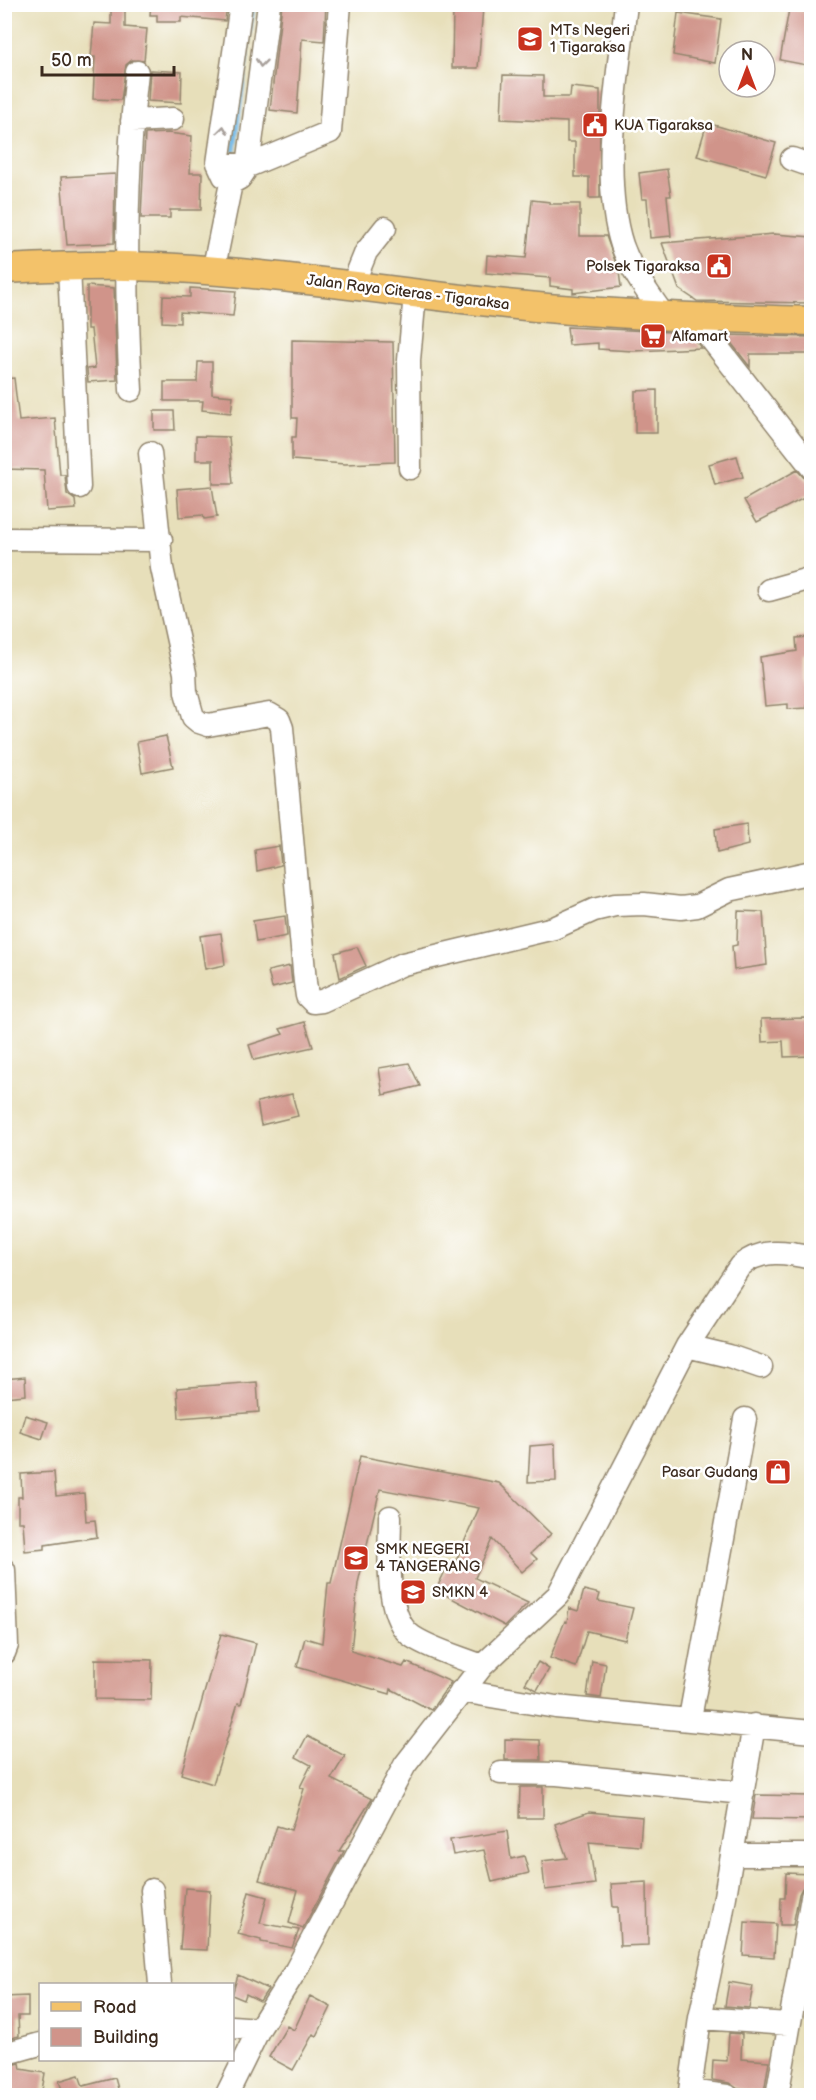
<svg xmlns="http://www.w3.org/2000/svg" width="816" height="2100" font-family="'Balsamiq Sans',sans-serif">
<style>
.lines{fill:none;stroke-linecap:round;stroke-linejoin:round}
.stream{stroke:#73bceb;stroke-width:5}
.building{fill:#d0948a}
.minor-casing{stroke:#91846c;stroke-width:25}
.major-casing{stroke:#91846c;stroke-width:31}
.minor{stroke:#fff;stroke-width:22}
.major{stroke:#f3c26a;stroke-width:28}
.oneway{stroke:#a79f9a}
.labels{text-anchor:middle;stroke-width:5;stroke-linejoin:round;paint-order:stroke}
.poi-label{font-size:15px;fill:#3b2a1e;stroke:#fff;text-anchor:start}
.street-label{font-size:15px;fill:#3b2a1e;stroke:#fff}
</style>
<rect width="100%" height="100%" fill="#fff"/>
<filter id="ink" filterUnits="userSpaceOnUse"><feTurbulence type="fractalNoise" baseFrequency=".0167" numOctaves="2"/><feDisplacementMap in="SourceGraphic" scale="12" xChannelSelector="R" yChannelSelector="G"/><feConvolveMatrix kernelMatrix="1 2 1 2 8 2 1 2 1" color-interpolation-filters="sRGB"/></filter>
<filter id="wash" filterUnits="userSpaceOnUse"><feTurbulence type="fractalNoise" baseFrequency=".008" numOctaves="4" result="noise"/><feDisplacementMap in="SourceGraphic" scale="24" xChannelSelector="R" yChannelSelector="G"/><feGaussianBlur stdDeviation="1.35" result="paint"/><feColorMatrix in="noise" values="0 0 0 0 0 0 0 0 0 0 0 0 0 0 0 0 0 1.4 0 .05"/><feComposite in="paint" operator="in"/></filter>
<g filter="url(#wash)">
<rect width="100%" height="100%" fill="#e7dfba"/>
<g class="lines">
<path class="stream" d="M 234,150 L 253,4"/>
</g>
<g id="blocks">
<path class="building" d="M 111,4 L 125,4 L 125,27 L 147,29 L 144,61 L 132,60 L 126,65 L 121,100 L 93,99 L 95,57 L 91,57 L 94,23 L 111,24 Z
M 151,4 L 227,4 L 225,21 L 181,17 L 181,22 L 157,22 L 157,15 L 150,15 Z
M 282,4 L 326,4 L 324,41 L 302,39 L 297,113 L 270,110 Z
M 453,7 L 483,8 L 478,68 L 452,68 Z
M 789,9 L 812,13 L 812,62 L 807,61 L 806,65 L 780,60 Z
M 678,13 L 721,19 L 715,63 L 673,55 Z
M 150,70 L 182,72 L 181,103 L 148,101 Z
M 503,75 L 543,76 L 543,97 L 570,97 L 571,87 L 600,90 L 600,198 L 589,198 L 589,177 L 575,177 L 575,142 L 567,142 L 567,122 L 501,119 Z
M 707,123 L 776,143 L 766,175 L 697,156 Z
M 168,133 L 192,136 L 190,173 L 202,173 L 201,210 L 170,210 L 170,218 L 141,218 L 145,134 Z
M 667,169 L 671,196 L 667,196 L 671,236 L 650,238 L 647,199 L 642,199 L 639,173 Z
M 115,174 L 114,243 L 67,245 L 61,177 Z
M 532,200 L 550,202 L 550,204 L 580,204 L 580,236 L 606,236 L 619,272 L 621,287 L 573,293 L 573,289 L 550,286 L 550,278 L 486,273 L 487,255 L 526,258 Z
M 774,234 L 812,237 L 810,303 L 697,301 L 679,289 L 662,243 Z
M 87,286 L 114,288 L 117,380 L 88,382 L 87,369 L 95,368 L 91,329 L 87,329 Z
M 190,288 L 236,291 L 233,316 L 180,312 L 180,323 L 162,322 L 163,296 L 190,297 Z
M 567,327 L 690,333 L 701,348 L 633,351 L 598,349 L 598,343 L 569,345 Z
M 725,335 L 812,337 L 812,354 L 750,354 L 750,367 Z
M 292,340 L 393,342 L 395,462 L 345,464 L 292,460 L 292,437 L 296,437 L 297,418 L 292,418 Z
M 198,362 L 212,362 L 212,394 L 233,396 L 231,413 L 202,410 L 203,401 L 164,401 L 164,382 L 197,382 Z
M 14,378 L 19,421 L 55,418 L 60,475 L 65,475 L 67,494 L 75,500 L 76,509 L 47,511 L 44,470 L 4,469 L 4,379 Z
M 657,390 L 657,433 L 635,433 L 635,391 Z
M 154,411 L 174,411 L 175,430 L 154,430 Z
M 196,436 L 229,437 L 233,484 L 213,484 L 213,460 L 196,460 Z
M 737,456 L 743,477 L 715,485 L 709,464 Z
M 797,470 L 806,480 L 812,481 L 812,494 L 757,522 L 744,500 Z
M 212,486 L 217,517 L 204,519 L 203,515 L 179,517 L 177,489 Z
M 812,637 L 812,661 L 806,661 L 807,708 L 788,709 L 788,704 L 765,706 L 760,657 L 797,651 L 796,638 Z
M 166,736 L 173,767 L 142,773 L 137,742 Z
M 747,824 L 748,845 L 717,853 L 715,829 Z
M 279,846 L 281,865 L 257,871 L 255,850 Z
M 738,911 L 763,912 L 767,965 L 734,970 L 732,946 L 737,945 Z
M 285,916 L 287,936 L 256,942 L 253,921 Z
M 221,933 L 225,965 L 205,969 L 200,936 Z
M 357,947 L 366,966 L 340,978 L 335,953 Z
M 290,966 L 292,983 L 272,988 L 268,971 Z
M 806,1018 L 808,1040 L 812,1039 L 812,1056 L 784,1057 L 783,1041 L 762,1042 L 761,1019 Z
M 305,1022 L 313,1047 L 254,1060 L 249,1045 L 283,1034 L 280,1029 Z
M 409,1063 L 420,1086 L 383,1095 L 379,1068 Z
M 292,1094 L 298,1116 L 261,1125 L 257,1102 Z
M 25,1377 L 26,1395 L 4,1397 L 4,1379 Z
M 257,1382 L 259,1412 L 179,1418 L 177,1388 Z
M 25,1415 L 48,1422 L 42,1439 L 20,1432 Z
M 555,1444 L 556,1481 L 528,1482 L 530,1446 Z
M 360,1456 L 499,1483 L 551,1534 L 531,1553 L 537,1559 L 522,1572 L 492,1539 L 475,1578 L 528,1603 L 505,1626 L 436,1590 L 447,1567 L 452,1570 L 479,1508 L 380,1489 L 358,1583 L 351,1651 L 403,1667 L 406,1662 L 451,1682 L 431,1710 L 391,1689 L 390,1694 L 297,1667 L 305,1638 L 322,1643 L 328,1583 L 331,1583 Z
M 54,1472 L 56,1496 L 84,1493 L 86,1521 L 95,1520 L 97,1537 L 45,1545 L 45,1549 L 25,1551 L 23,1522 L 18,1522 L 18,1497 L 22,1497 L 21,1474 Z
M 584,1590 L 600,1594 L 598,1601 L 633,1608 L 625,1640 L 587,1631 L 576,1667 L 550,1658 L 565,1621 L 567,1622 L 569,1608 L 578,1611 Z
M 221,1634 L 256,1643 L 241,1704 L 238,1703 L 213,1784 L 181,1774 Z
M 95,1659 L 152,1660 L 151,1700 L 95,1699 Z
M 592,1661 L 606,1664 L 601,1698 L 587,1696 Z
M 538,1662 L 549,1669 L 537,1690 L 525,1684 Z
M 307,1736 L 345,1756 L 331,1779 L 372,1799 L 339,1851 L 344,1851 L 303,1928 L 289,1923 L 298,1890 L 259,1880 L 277,1826 L 291,1830 L 304,1789 L 300,1787 L 311,1765 L 296,1757 Z
M 505,1739 L 540,1740 L 541,1760 L 505,1760 Z
M 520,1787 L 543,1787 L 543,1818 L 519,1818 Z
M 756,1795 L 812,1796 L 812,1820 L 752,1819 Z
M 589,1812 L 642,1817 L 640,1846 L 589,1842 L 595,1884 L 545,1890 L 542,1861 L 567,1858 L 555,1824 Z
M 507,1831 L 511,1859 L 524,1856 L 529,1873 L 492,1882 L 484,1850 L 453,1855 L 450,1840 Z
M 786,1873 L 811,1874 L 811,1884 L 802,1888 L 799,1894 L 793,1925 L 780,1925 L 781,1898 L 785,1898 Z
M 647,1882 L 648,1945 L 620,1946 L 618,1907 L 613,1907 L 611,1884 Z
M 185,1888 L 210,1890 L 207,1950 L 180,1949 Z
M 249,1892 L 267,1897 L 260,1923 L 299,1930 L 292,1948 L 261,1942 L 261,1940 L 238,1934 Z
M 745,1922 L 776,1924 L 774,1957 L 743,1955 Z
M 238,1975 L 268,1989 L 260,2001 L 246,1994 L 244,2000 L 232,1995 Z
M 729,1982 L 753,1986 L 749,2008 L 725,2006 Z
M 28,1996 L 28,2016 L 18,2016 L 19,2036 L 4,2040 L 4,1997 Z
M 310,1996 L 331,2007 L 317,2036 L 313,2034 L 293,2070 L 269,2057 L 287,2026 L 294,2030 Z
M 729,2033 L 742,2034 L 741,2059 L 769,2061 L 764,2092 L 738,2089 L 729,2083 L 712,2080 L 713,2060 L 727,2061 Z
M 20,2063 L 21,2069 L 45,2073 L 41,2096 L 4,2093 L 4,2067 Z
M 79,2075 L 83,2086 L 115,2078 L 120,2096 L 64,2096 L 59,2081 Z"/>
</g>
</g>
<g filter="url(#ink)">
<use href="#blocks" fill-opacity="0" stroke="#91846c" stroke-width="1.5"/>
<g class="lines">
<defs>
<path id="minor" d="M 626,4 C 618,75 600,178 622,245 C 631,271 649,294 664,316
M 132,121 L 173,119
M 792,159 L 812,166
M 218,163 L 248,166 L 330,132 L 340,4
M 224,176 L 218,163 L 241,4
M 69,267 L 79,487
M 213,272 L 231,183 L 240,178 L 248,166 L 269,4
M 353,284 L 366,252 L 385,228
M 694,317 L 812,468
M 131,390 C 125,284 125,178 137,72
M 150,453 L 162,568 L 185,673 L 186,692 L 193,717 L 199,722 L 208,725 L 269,714 L 279,720 L 282,728 L 305,982 L 307,996 L 313,1002 L 322,1001 L 403,964 L 554,928 L 594,910 L 615,905 L 644,904 L 681,908 L 697,906 L 729,890 L 812,872
M 410,468 L 409,360 L 415,294
M 4,539 L 161,540
M 769,590 L 812,578
M 687,1346 L 729,1356 L 761,1367
M 390,1517 C 390,1549 383,1618 413,1637 C 433,1650 460,1657 482,1666
M 4,1570 L 7,1645 L 4,1653
M 461,1691 L 556,1707 L 812,1732
M 690,1718 L 745,1419
M 501,1773 L 557,1774 L 743,1793
M 733,1855 L 812,1855
M 152,1890 L 160,1984
M 700,2018 L 788,2024
M 232,2027 L 259,2029
M 4,2054 L 40,2044
M 226,2096 L 259,2029 L 296,1970 L 405,1765 L 482,1666 L 558,1595 L 687,1346 L 740,1266 C 761,1248 786,1252 812,1258
M 727,2096 L 690,2091 L 700,2018 L 721,1920 L 754,1725
M 777,2096 L 812,1897"/>
<path id="major" d="M 4,269 C 45,267 86,265 127,266 C 258,269 387,292 516,305 C 615,315 713,318 812,321"/>
</defs>
<use href="#minor" class="minor-casing"/>
<use href="#major" class="major-casing"/>
<use href="#minor" class="minor"/>
<use href="#major" class="major"/>
</g>
<defs><path id="oneway-chevron" d="M-2-3.5L2.5 0L-2 3.5" fill="none" stroke-width="1.6" stroke-linecap="round" stroke-linejoin="round" transform="scale(1.5)"/></defs>
<g class="oneway">
<use href="#oneway-chevron" transform="translate(261 63) rotate(97)"/>
<use href="#oneway-chevron" transform="translate(223 130) rotate(-82)"/>
</g>
</g>
<defs>
<symbol id="school-square" viewBox="-11 -11 22 22"><rect x="-9" y="-9" width="18" height="18" rx="4" fill="#c8321e" stroke="#fff"/><path d="M0-5L7-2L0 1L-7-2ZM-4 1L0 2.5L4 1V4Q0 6-4 4Z" fill="#fff"/></symbol>
<symbol id="civic-square" viewBox="-11 -11 22 22"><rect x="-9" y="-9" width="18" height="18" rx="4" fill="#c8321e" stroke="#fff"/><path d="M-.6-6.5H3V-4.5H.6V-3L4-1V1h2V6H-6V1h2V-1L-.6-3ZM-1.2 2.5V6h2.4V2.5Z" fill="#fff"/></symbol>
<symbol id="supermarket-square" viewBox="-11 -11 22 22"><rect x="-9" y="-9" width="18" height="18" rx="4" fill="#c8321e" stroke="#fff"/><path d="M-6-5.5h2.5l.6 2H6L4.5 2H-2.5L-4.4-4H-6ZM-1.5 3.2a1.3 1.3 0 1 0 .1 0ZM3 3.2a1.3 1.3 0 1 0 .1 0Z" fill="#fff"/></symbol>
<symbol id="shop-square" viewBox="-11 -11 22 22"><rect x="-9" y="-9" width="18" height="18" rx="4" fill="#c8321e" stroke="#fff"/><path d="M-5-2.5h2.3a2.7 3.5 0 0 1 5.4 0H5L5.5 6h-11ZM-1.5-2.5h3a1.5 2.3 0 0 0-3 0Z" fill="#fff"/></symbol>
</defs>
<g fill-rule="evenodd">
<use href="#school-square" x="515" y="24" width="30" height="30"/>
<use href="#civic-square" x="580" y="110" width="30" height="30"/>
<use href="#civic-square" x="704" y="251" width="30" height="30"/>
<use href="#supermarket-square" x="638" y="321" width="30" height="30"/>
<use href="#shop-square" x="763" y="1457" width="30" height="30"/>
<use href="#school-square" x="341" y="1543" width="30" height="30"/>
<use href="#school-square" x="398" y="1577" width="30" height="30"/>
</g>
<g class="labels">
<g class="poi-label">
<text x="550" y="35">MTs Negeri<tspan x="550" dy="17">1 Tigaraksa</tspan></text>
<text x="614" y="130">KUA Tigaraksa</text>
<text x="700" y="271" text-anchor="end">Polsek Tigaraksa</text>
<text x="672" y="341">Alfamart</text>
<text x="758" y="1477" text-anchor="end">Pasar Gudang</text>
<text x="376" y="1554">SMK NEGERI<tspan x="376" dy="17">4 TANGERANG</tspan></text>
<text x="432" y="1597">SMKN 4</text>
</g>
<g class="street-label">
<text transform="translate(408 292) rotate(7)" y="5">Jalan Raya Citeras - Tigaraksa</text>
</g>
</g>
<rect width="816" height="2100" fill="none" stroke="#fff" stroke-width="24"/>
<rect x="39" y="1983" width="195" height="78" fill="#ffffff" stroke="#b1aaa5" stroke-width="1.5"/>
<rect x="51" y="2002" width="30" height="9" fill="#f3c26a" stroke="#b1aaa5" stroke-width="1.5"/>
<text x="93" y="2013" font-size="18" fill="#3b2a1e">Road</text>
<rect x="51" y="2028" width="30" height="18" fill="#d0948a" stroke="#b1aaa5" stroke-width="1.5"/>
<text x="93" y="2043" font-size="18" fill="#3b2a1e">Building</text>
<g transform="translate(747 69)"><circle r="28" fill="#ffffff" stroke="#b1aaa5" stroke-width="1.5"/>
<path d="M0-4.5L10 22L0 15L-10 22Z" fill="#c8321e"/>
<text y="-9" font-size="16" font-weight="bold" text-anchor="middle" fill="#3b2a1e">N</text>
</g>
<path d="M42 66v9h132v-9" fill="none" stroke="#3b2a1e" stroke-width="3"/>
<text x="51" y="66" font-size="18" fill="#3b2a1e" stroke="#ffffff" stroke-width="4.5" paint-order="stroke">50 m</text>
</svg>
